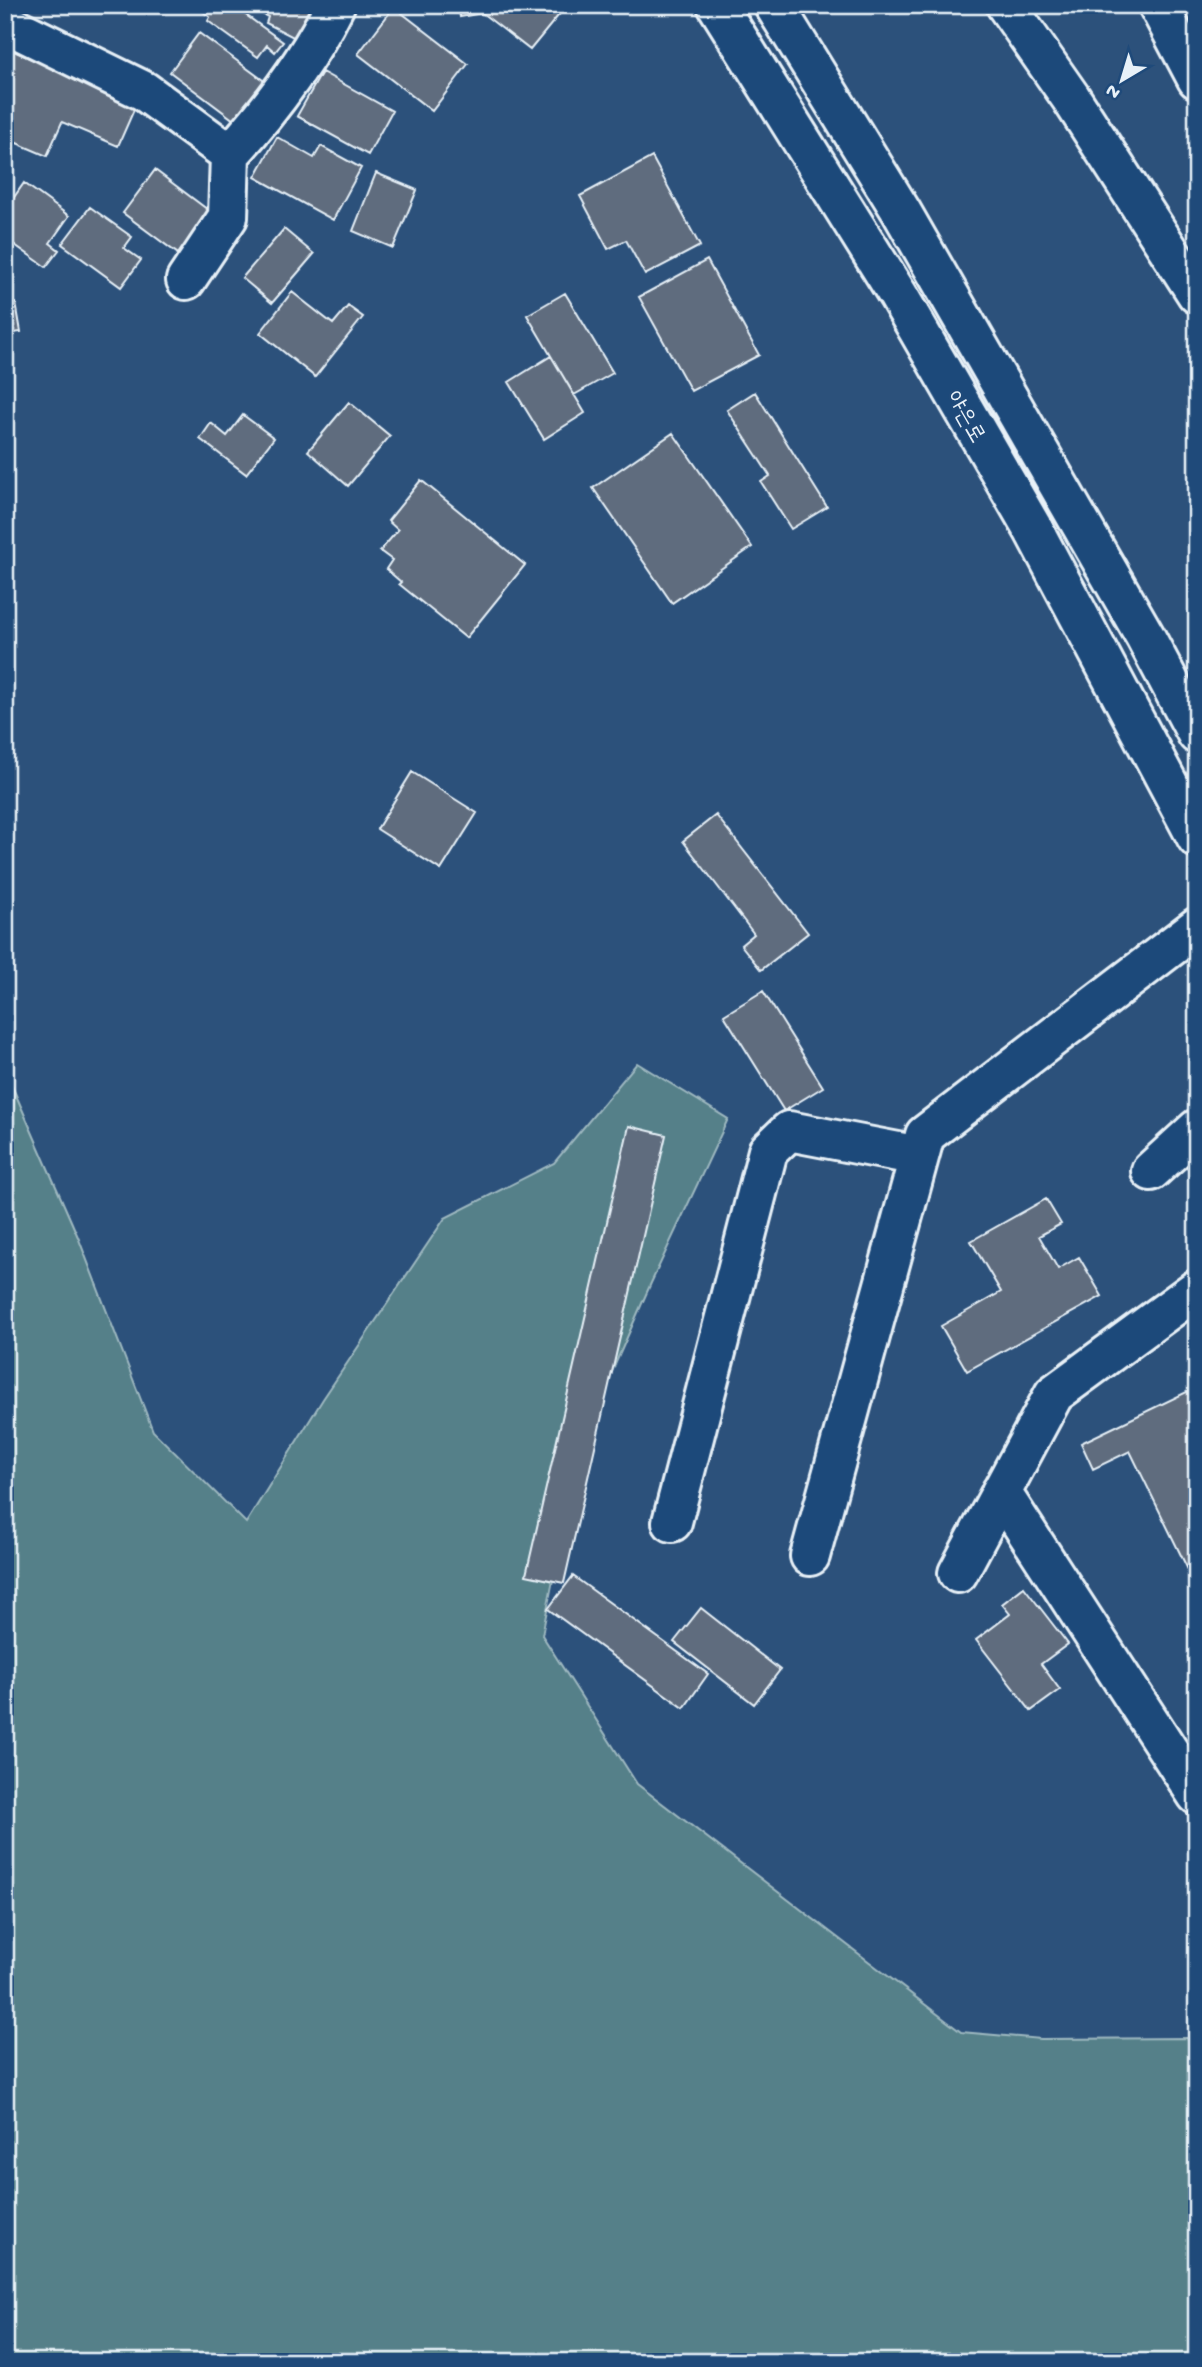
<svg xmlns="http://www.w3.org/2000/svg" width="1202" height="2367" font-family="'Gochi Hand','Poor Story',sans-serif">
<style>
.green{fill:#548089;stroke:#9eb8c0;stroke-width:2}
.building{fill:#5e6c7e;stroke:#e8f1f8;stroke-width:2}
.lines{fill:none;stroke-linecap:round;stroke-linejoin:round}
.minor-casing{stroke:#e8f1f8;stroke-width:44}
.major-casing{stroke:#e8f1f8;stroke-width:44}
.highway-casing{stroke:#e8f1f8;stroke-width:44}
.minor{stroke:#1f4a7a;stroke-width:38}
.major{stroke:#1f4a7a;stroke-width:38}
.highway{stroke:#1f4a7a;stroke-width:38}
.labels{text-anchor:middle;stroke-width:5;stroke-linejoin:round;paint-order:stroke}
.street-label{font-size:23px;fill:#e8f1f8;stroke:#1f4a7a}
</style>
<rect width="100%" height="100%" fill="#2c517b"/>
<filter id="ink" filterUnits="userSpaceOnUse"><feTurbulence type="fractalNoise" baseFrequency=".0143" numOctaves="2"/><feDisplacementMap in="SourceGraphic" scale="14" xChannelSelector="R" yChannelSelector="G"/><feConvolveMatrix kernelMatrix="1 2 1 2 8 2 1 2 1" color-interpolation-filters="sRGB"/></filter>
<g filter="url(#ink)">
<path class="green" d="M 637,1063 L 728,1119 L 651,1283 L 580,1444 L 542,1635 L 637,1784 L 961,2032 L 1041,2039 L 1193,2038 L 1197,2043 L 1197,2362 L 5,2362 L 5,1070 L 78,1237 L 153,1431 L 246,1523 L 323,1399 L 445,1218 L 554,1163 Z"/>
<path class="building" d="M 232,5 L 283,42 L 275,52 L 267,45 L 258,57 L 208,21 L 210,17 L 195,6 Z
M 246,5 L 320,5 L 301,41 L 266,23 L 268,17 Z
M 458,5 L 567,5 L 530,50 L 482,13 L 460,17 Z
M 394,7 L 468,64 L 432,111 L 358,54 Z
M 199,33 L 267,83 L 238,123 L 170,72 Z
M 7,48 L 136,105 L 118,146 L 62,122 L 47,156 L 5,138 L 5,53 Z
M 322,72 L 392,111 L 368,155 L 297,116 Z
M 277,137 L 314,158 L 321,146 L 361,168 L 333,220 L 255,177 Z
M 652,157 L 700,246 L 645,275 L 626,240 L 608,249 L 580,196 Z
M 155,170 L 216,216 L 185,259 L 123,213 Z
M 376,173 L 417,190 L 393,248 L 353,231 Z
M 24,183 L 69,216 L 50,243 L 59,250 L 46,267 L 5,238 L 5,210 Z
M 90,207 L 132,237 L 124,248 L 141,260 L 121,287 L 62,244 Z
M 284,229 L 314,254 L 272,303 L 242,278 Z
M 707,260 L 759,355 L 691,391 L 639,297 Z
M 7,286 L 10,304 L 16,303 L 21,332 L 5,334 L 5,287 Z
M 292,292 L 333,324 L 348,306 L 363,317 L 315,377 L 260,333 Z
M 565,293 L 613,373 L 574,395 L 527,315 Z
M 551,356 L 585,413 L 544,439 L 509,382 Z
M 755,392 L 827,507 L 791,529 L 761,482 L 770,476 L 727,410 Z
M 349,402 L 390,436 L 348,486 L 308,451 Z
M 243,415 L 274,438 L 246,474 L 200,439 L 211,423 L 227,436 Z
M 673,433 L 752,547 L 672,603 L 593,488 Z
M 421,480 L 525,565 L 466,638 L 399,584 L 401,582 L 386,569 L 392,560 L 380,551 L 398,530 L 388,521 Z
M 412,772 L 477,813 L 441,870 L 377,829 Z
M 716,815 L 808,933 L 761,970 L 741,945 L 754,934 L 683,841 Z
M 763,991 L 823,1087 L 784,1111 L 724,1015 Z
M 629,1126 L 666,1135 L 564,1583 L 526,1575 Z
M 1046,1199 L 1061,1224 L 1039,1236 L 1058,1269 L 1079,1257 L 1102,1296 L 967,1371 L 941,1326 L 1001,1292 L 971,1241 Z
M 1197,1387 L 1197,1588 L 1130,1451 L 1093,1469 L 1081,1443 Z
M 573,1576 L 708,1674 L 684,1708 L 548,1609 Z
M 1024,1587 L 1068,1644 L 1041,1664 L 1060,1690 L 1031,1711 L 976,1640 L 1010,1614 L 1002,1604 Z
M 701,1608 L 780,1670 L 754,1704 L 674,1642 Z
M 1197,1653 L 1197,1674 L 1188,1657 Z"/>
<g class="lines">
<defs>
<path id="minor" d="M 5,23 L 144,91 L 230,154
M 186,280 L 228,217 L 230,154 C 271,109 308,60 335,5
M 1151,1171 L 1197,1129
M 1001,1492 L 1197,1795
M 672,1522 L 768,1151 L 789,1131 L 919,1156
M 810,1556 L 925,1135 L 1197,927
M 958,1573 L 1054,1394 L 1197,1289"/>
<path id="major" d="M 717,5 L 898,295 L 1033,529 L 1197,838
M 774,5 L 901,211 L 1145,636 L 1197,734"/>
<path id="highway" d="M 1006,5 L 1071,98 L 1197,294
M 1158,5 L 1197,79"/>
</defs>
<use href="#minor" class="minor-casing"/>
<use href="#major" class="major-casing"/>
<use href="#highway" class="highway-casing"/>
<use href="#minor" class="minor"/>
<use href="#major" class="major"/>
<use href="#highway" class="highway"/>
</g>
</g>
<g class="labels">
<g class="street-label">
<text transform="translate(967 416) rotate(60)" y="8">야은로</text>
</g>
</g>
<rect width="1202" height="2367" fill="none" stroke="#1f4a7a" stroke-width="28"/>
<rect x="14" y="14" width="1174" height="2339" fill="none" stroke="#e8f1f8" stroke-width="2.5" filter="url(#ink)"/>
<g transform="translate(1122 80) rotate(218)" stroke="#1f4a7a" stroke-width="5" paint-order="stroke">
<path d="M0-5L12 26L0 18L-12 26Z" fill="#e8f1f8"/>
<text y="-10" font-size="19" font-weight="bold" text-anchor="middle" fill="#e8f1f8">N</text>
</g>
</svg>
